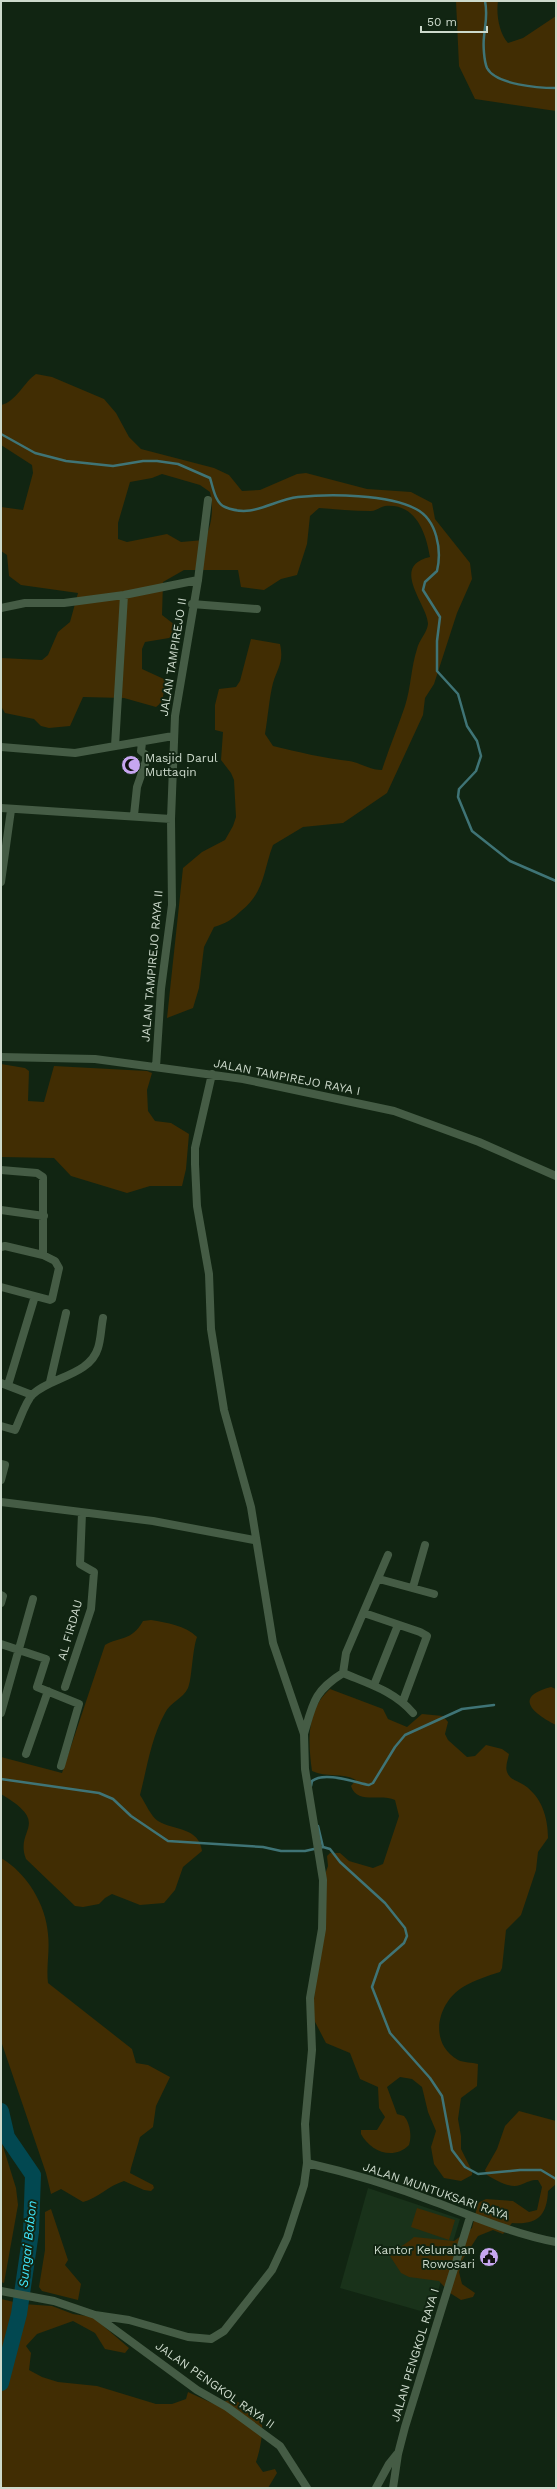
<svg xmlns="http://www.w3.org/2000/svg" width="557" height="2489" font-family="'Work Sans',sans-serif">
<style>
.built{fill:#19321a}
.green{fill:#412d03;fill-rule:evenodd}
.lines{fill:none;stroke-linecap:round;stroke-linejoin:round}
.stream{stroke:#3f7476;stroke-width:2.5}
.river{stroke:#024851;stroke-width:16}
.street{stroke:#455c45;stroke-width:8}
.labels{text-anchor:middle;stroke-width:4;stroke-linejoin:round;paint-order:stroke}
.street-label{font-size:12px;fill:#cddacc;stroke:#112512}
.poi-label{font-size:12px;fill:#cddacc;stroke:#112512;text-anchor:start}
.water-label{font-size:13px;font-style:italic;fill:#40e7fe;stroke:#112512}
</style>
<rect width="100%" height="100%" fill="#112512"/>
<path class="built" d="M 368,2188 L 460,2219 L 431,2314 L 340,2288 Z"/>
<path class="green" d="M 456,1 L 498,1 C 496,14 499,33 508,43 L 523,38 L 556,16 L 556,111 L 475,99 L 459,66 Z
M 36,374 L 52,377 L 104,399 L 116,413 L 129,437 L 141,449 L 214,468 L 229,475 L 242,491 L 260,490 L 297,474 L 306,473 L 367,489 L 411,492 L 432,503 L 435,519 L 470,563 L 472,579 L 457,613 L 434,684 L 425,698 L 423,715 L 387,793 L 343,823 L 303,827 L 273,845 C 263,871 265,892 241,911 C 233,919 225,924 214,927 L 204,947 L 199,988 L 193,1008 L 167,1018 L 183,868 L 202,852 L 225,840 L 233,826 L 236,817 L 234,780 L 231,773 L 221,760 L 223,732 L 215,730 L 215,705 L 219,689 L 236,687 L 240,681 L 251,639 L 280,644 C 284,662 278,667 273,683 C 269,699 268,717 265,734 L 273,746 C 298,752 323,758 349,761 C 361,763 370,770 382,770 C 389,748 398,727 405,706 C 411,688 411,667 417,649 C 419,640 427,633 428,624 C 428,605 389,566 430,557 C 426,533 416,503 385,506 C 380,507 376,511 371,511 C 353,511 336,509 319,508 L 310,516 L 307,544 L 297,575 L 281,579 L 264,590 L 241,587 L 238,570 L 184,570 L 163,582 L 162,615 L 175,625 L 175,633 L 169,638 L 145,642 L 142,649 L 142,669 L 166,680 L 162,702 L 156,707 L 124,698 L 83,697 L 70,726 L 49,728 L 41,726 L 34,719 L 5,713 L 1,706 L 1,658 L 42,660 L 48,655 L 58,632 L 70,622 L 78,593 L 21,585 L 9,576 L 7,555 L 1,551 L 1,507 L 23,510 L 33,473 L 32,465 L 1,445 L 1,405 C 16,402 24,382 36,374 ZM 162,474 L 200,485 L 210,492 C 214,508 212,526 204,540 L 181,542 L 167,534 L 127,542 L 118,539 L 118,523 L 130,482 L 152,478 Z
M 1,1064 L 25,1068 L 29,1071 L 28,1101 L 44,1102 L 54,1066 L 147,1071 L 152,1073 L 147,1090 L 148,1111 L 155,1121 L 171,1123 L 189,1134 L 186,1169 L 182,1186 L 150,1186 L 127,1193 L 71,1176 L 54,1158 L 2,1157 Z
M 151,1620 C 167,1623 185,1625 197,1637 C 192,1651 192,1679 188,1688 C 183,1699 170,1702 165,1713 C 151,1738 147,1768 140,1795 C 145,1802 151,1817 158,1821 C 175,1831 199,1827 202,1851 L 183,1867 L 175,1890 L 164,1903 L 140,1905 L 112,1894 L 105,1898 L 99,1904 L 83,1907 L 75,1906 L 26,1859 C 14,1828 53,1825 1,1794 L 1,1757 L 62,1773 L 105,1645 C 120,1636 131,1642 143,1621 Z
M 551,1687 L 556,1689 L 556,1725 C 534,1714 512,1697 551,1687 Z
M 330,1689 L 383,1709 L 388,1719 L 407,1727 L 422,1714 L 443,1716 L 448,1722 L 445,1734 L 448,1740 L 467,1757 L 475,1756 L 486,1745 L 502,1749 L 509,1754 C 508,1759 505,1767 507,1772 C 510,1780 518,1781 524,1785 C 542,1797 548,1818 548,1838 L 538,1852 L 536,1870 L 521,1915 L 506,1930 L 502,1968 L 500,1972 C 487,1976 475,1980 463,1987 C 437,2003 428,2043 458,2060 C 464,2063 472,2062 478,2064 L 477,2086 L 461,2098 L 458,2119 L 461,2136 L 461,2149 L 472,2171 L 472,2175 L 461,2181 L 444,2178 L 434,2164 L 431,2147 L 436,2131 L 428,2112 L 422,2087 L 412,2079 L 400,2077 L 387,2087 L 397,2114 L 404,2116 C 410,2123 412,2136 409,2145 C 393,2161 370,2151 361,2134 L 361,2130 L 377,2130 L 385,2117 L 379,2108 L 378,2087 L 360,2079 L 350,2053 L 326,2043 L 314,2020 L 313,2011 L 324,1877 L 328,1866 L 327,1856 L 330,1853 L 340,1853 L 349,1861 L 373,1868 L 383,1864 L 399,1816 L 395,1800 C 381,1793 357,1805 351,1786 L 356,1780 C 342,1772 326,1778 312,1771 C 308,1742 306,1710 330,1689 Z
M 1,1858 C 27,1873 46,1905 48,1934 C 50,1952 46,1966 48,1983 L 132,2049 L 136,2063 L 148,2065 L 170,2077 L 156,2106 L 153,2127 L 140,2137 L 131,2168 L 130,2173 L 153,2185 L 154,2188 L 151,2191 L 144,2190 L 124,2181 C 108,2186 98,2198 83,2202 L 61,2189 L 51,2194 L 46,2173 L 1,2041 Z
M 519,2111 L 556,2121 L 556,2184 L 548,2191 C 547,2217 536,2225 512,2223 L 503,2234 L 493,2230 L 478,2236 L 463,2259 L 459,2272 L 462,2284 L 475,2293 L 473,2297 L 461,2300 L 450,2293 L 439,2281 L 409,2277 L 401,2273 L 390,2256 C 396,2247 406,2245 414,2237 L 454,2241 L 472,2228 L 478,2203 L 486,2199 L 513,2201 L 529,2212 L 537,2210 L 542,2187 L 538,2180 C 530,2180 528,2182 520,2185 C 510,2189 496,2180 487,2175 L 485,2170 L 497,2149 L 505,2126 Z
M 1,2140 L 16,2188 L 18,2205 L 4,2283 L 1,2282 Z
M 417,2208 L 455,2220 L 449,2240 L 411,2227 Z
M 51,2209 L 68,2260 L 65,2265 L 81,2284 L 78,2300 L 42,2291 L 39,2287 L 45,2250 L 45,2212 Z
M 1,2299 L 23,2304 L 52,2306 L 73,2314 L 93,2317 L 129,2348 L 125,2353 L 105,2349 L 95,2333 L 73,2321 L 37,2334 L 26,2346 L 31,2353 L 29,2370 L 42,2377 L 58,2382 L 97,2386 L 156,2404 L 172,2404 L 186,2399 L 188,2392 L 214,2404 L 230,2400 L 238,2402 L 259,2413 C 266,2423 260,2451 256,2462 L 263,2472 L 275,2469 L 277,2473 L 268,2488 L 1,2488 Z"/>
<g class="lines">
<path class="stream" d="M 485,1 C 488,15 485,24 484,37 C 483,45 484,61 487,68 C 496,85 539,88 556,88
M 1,434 L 35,453 L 66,461 L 113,466 L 143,461 L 157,461 L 178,464 L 210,478 C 213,487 215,503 225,507 C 253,519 272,500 298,497 C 330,494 388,494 416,509 C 437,520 442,550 437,571 L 425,582 L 423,590 L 440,617 L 437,641 L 437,671 L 458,694 L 467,726 L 477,741 L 481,756 L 476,771 L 459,789 L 458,797 L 472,831 L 510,861 L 556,881
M 1,1779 L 99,1793 L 113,1799 L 131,1816 L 168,1841 L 263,1847 L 281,1851 L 305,1851 L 323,1847 L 330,1849 L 340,1862 L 385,1903 L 405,1928 L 407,1936 L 404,1943 L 380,1964 L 372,1987 L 390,2033 L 430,2078 L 442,2096 L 452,2150 L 465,2167 L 478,2174 L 520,2170 L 541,2170 L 556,2179
M 311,1786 L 312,1781 C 324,1771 354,1782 369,1785 L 373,1783 L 395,1747 L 405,1735 L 462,1709 L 494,1705
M 318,1826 L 323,1847"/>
<path class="river" d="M 1,2111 L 7,2137 L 33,2175 L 31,2232 L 19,2314 L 1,2383"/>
<path class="street" d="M 192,604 L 257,609
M 1,608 L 25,603 L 64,603 L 124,595 L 198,580
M 115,746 L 124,595
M 1,747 L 75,753 L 173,736
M 1,808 L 171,819
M 134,815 L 137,787 L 146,761 L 146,755 L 141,751 L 142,743
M 1,882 L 11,810
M 1,1057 L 95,1059 L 243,1079 L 394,1111 L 479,1142 L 556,1176
M 156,1067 L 161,989 L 172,905 L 171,819 L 175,716 L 198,580 L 208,500
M 1,1170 L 37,1173 L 43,1177 L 43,1255 L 55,1261 L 59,1268 L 52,1299 L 50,1300 L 1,1287
M 1,1210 L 44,1216
M 1,1247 L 5,1246 L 43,1255
M 50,1382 L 66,1313
M 1,1383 L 32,1395
M 8,1385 L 35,1296
M 1,1426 L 15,1430 C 20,1420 25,1402 33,1394 C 51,1377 90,1375 98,1348 C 101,1339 101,1328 103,1318
M 1,1464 L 5,1465 L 1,1480
M 1,1502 L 153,1521 L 254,1540
M 379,1579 L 434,1594
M 413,1587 L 425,1545
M 1,1595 L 3,1596 L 1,1603
M 364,1613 L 420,1632 L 427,1636 L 403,1701
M 1,1644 L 46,1659 L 37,1687 L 79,1704 L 61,1766
M 343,1673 C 369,1684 394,1691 413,1713
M 374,1685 L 398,1625
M 65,1687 L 91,1609 L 94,1572 L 80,1564 L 82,1513
M 1,1713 L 33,1599
M 304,1734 C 313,1703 314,1691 343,1673 L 346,1653 L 388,1555
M 26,1754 L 48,1691
M 307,2163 C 351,2173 394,2186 435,2202 C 475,2217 514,2234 556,2242
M 1,2291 L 54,2301 L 95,2315 L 129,2320 L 188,2337 L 211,2339 L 224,2331 L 272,2270 L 287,2238 L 304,2185 L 307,2163 L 305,2124 L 312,2050 L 310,1998 L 322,1929 L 323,1880 L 305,1769 L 304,1734 L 273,1643 L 251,1507 L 224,1410 L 211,1329 L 209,1274 L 197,1206 L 195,1164 L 195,1148 L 212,1074
M 95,2315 L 197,2390 L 227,2407 L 280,2446 L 307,2488
M 376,2488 L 389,2464 L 397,2454
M 393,2488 L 398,2454 L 405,2427 L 470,2217"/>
</g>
<defs>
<symbol id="mosque-disc" viewBox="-11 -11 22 22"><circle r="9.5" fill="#c7a6f0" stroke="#112512"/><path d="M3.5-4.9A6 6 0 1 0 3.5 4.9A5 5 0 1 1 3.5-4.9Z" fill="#111"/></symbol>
<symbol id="civic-disc" viewBox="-11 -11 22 22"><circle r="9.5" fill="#c7a6f0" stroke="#112512"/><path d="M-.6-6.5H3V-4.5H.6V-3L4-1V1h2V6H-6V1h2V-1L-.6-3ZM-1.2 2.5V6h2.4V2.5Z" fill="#111"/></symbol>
</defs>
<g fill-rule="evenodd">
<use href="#mosque-disc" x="120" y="754" width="22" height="22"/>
<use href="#civic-disc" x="478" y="2246" width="22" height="22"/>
</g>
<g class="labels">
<g class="street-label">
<text transform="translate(173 657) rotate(-81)" y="4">JALAN TAMPIREJO II</text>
<text transform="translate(152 966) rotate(-85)" y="4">JALAN TAMPIREJO RAYA II</text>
<text transform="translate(287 1077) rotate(11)" y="4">JALAN TAMPIREJO RAYA I</text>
<text transform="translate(70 1630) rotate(-74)" y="4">AL FIRDAU</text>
<text transform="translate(436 2191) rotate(19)" y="4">JALAN MUNTUKSARI RAYA</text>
<text transform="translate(415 2355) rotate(-73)" y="4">JALAN PENGKOL RAYA I</text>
<text transform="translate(215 2385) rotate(35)" y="4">JALAN PENGKOL RAYA II</text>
</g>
<g class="poi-label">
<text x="145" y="762">Masjid Darul<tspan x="145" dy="14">Muttaqin</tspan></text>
<text x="475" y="2254" text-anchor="end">Kantor Kelurahan<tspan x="475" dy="14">Rowosari</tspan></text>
</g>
<g class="water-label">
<text transform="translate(27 2244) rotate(-84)" y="5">Sungai Babon</text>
</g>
</g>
<rect width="557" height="2489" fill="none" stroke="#cddacc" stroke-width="4"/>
<path d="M421 26v6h66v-6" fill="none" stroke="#cddacc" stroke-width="2"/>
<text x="427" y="26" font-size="12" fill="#cddacc" stroke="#112512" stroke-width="3" paint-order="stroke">50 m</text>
</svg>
